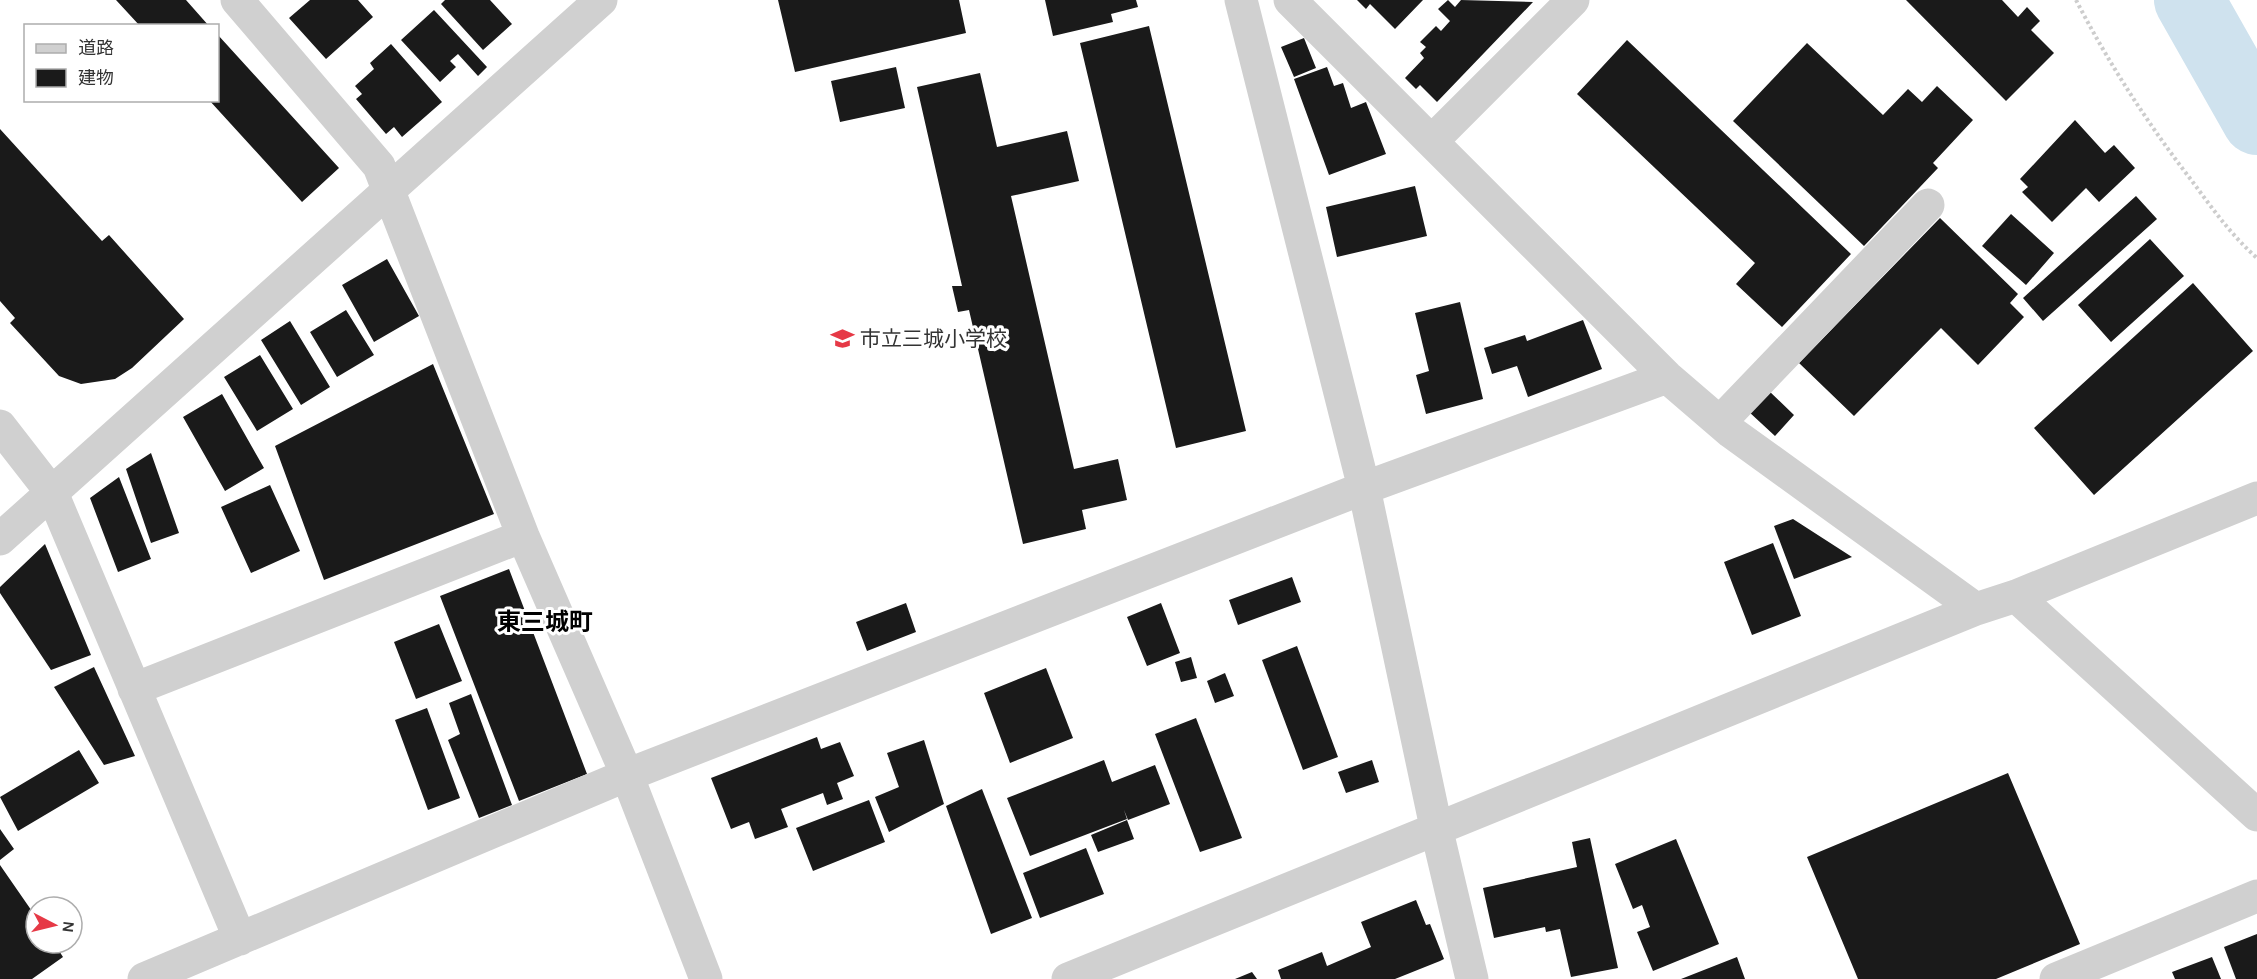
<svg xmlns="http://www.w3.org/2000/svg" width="2257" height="979" font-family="Karla,'Noto Sans JP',sans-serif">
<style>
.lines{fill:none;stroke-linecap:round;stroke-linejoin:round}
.river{stroke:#cfe2ee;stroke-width:70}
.building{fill:#1a1a1a}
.path{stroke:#cdcdcd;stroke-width:4;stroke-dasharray:3 3;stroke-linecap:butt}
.minor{stroke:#d0d0d0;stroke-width:33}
.labels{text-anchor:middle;stroke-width:6;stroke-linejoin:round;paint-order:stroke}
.poi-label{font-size:21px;fill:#333;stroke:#fff;text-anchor:start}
.quarter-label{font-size:24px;font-weight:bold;fill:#000;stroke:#fff}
</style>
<rect width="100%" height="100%" fill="#fff"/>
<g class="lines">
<path class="river" d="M 2189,0 L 2257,120"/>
</g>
<path class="building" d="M 116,0 L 186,0 L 209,26 L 140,26 Z
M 310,0 L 358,0 L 373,17 L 326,59 L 289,18 Z
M 445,0 L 490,0 L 512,24 L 483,50 L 441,4 Z
M 778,0 L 959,0 L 966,33 L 795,72 Z
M 1045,0 L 1136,0 L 1138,7 L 1111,14 L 1113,22 L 1053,36 Z
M 1357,0 L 1423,0 L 1395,29 L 1370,4 L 1366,9 Z
M 1448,0 L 1455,7 L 1461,0 L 1533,2 L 1437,102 L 1420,85 L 1416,89 L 1405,78 L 1424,58 L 1420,53 L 1426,47 L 1420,42 L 1436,26 L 1441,31 L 1450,21 L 1438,9 Z
M 1906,0 L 2002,0 L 2018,17 L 2027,7 L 2040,21 L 2031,30 L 2054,53 L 2006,101 Z
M 434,10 L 487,67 L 478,76 L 458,54 L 450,61 L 456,67 L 440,82 L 401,40 Z
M 1149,26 L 1246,431 L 1176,448 L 1080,43 Z
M 218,35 L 339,168 L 302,202 L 209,100 L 218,100 Z
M 1304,38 L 1316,68 L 1294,77 L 1281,47 Z
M 1627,40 L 1851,254 L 1782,327 L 1736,284 L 1755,263 L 1577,94 Z
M 1807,43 L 1883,115 L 1908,89 L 1922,102 L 1937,86 L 1973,120 L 1933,163 L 1938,168 L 1864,246 L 1733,121 Z
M 391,44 L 442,102 L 402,137 L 394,127 L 386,134 L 356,99 L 362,94 L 355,86 L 374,69 L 370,63 Z
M 896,67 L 905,108 L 840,122 L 831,81 Z
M 1327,67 L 1334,86 L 1343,83 L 1351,108 L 1366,102 L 1386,154 L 1329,175 L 1294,79 Z
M 980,73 L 997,147 L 1067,131 L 1079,181 L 1011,196 L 1074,469 L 1118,459 L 1127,500 L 1082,510 L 1086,529 L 1023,544 L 969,310 L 958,312 L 952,286 L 962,286 L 917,87 Z
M 2075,120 L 2105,153 L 2114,145 L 2135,168 L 2099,202 L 2086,188 L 2052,222 L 2022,192 L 2028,187 L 2020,179 Z
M 0,129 L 102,241 L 109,235 L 184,319 L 132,368 L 115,379 L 81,384 L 59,376 L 10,323 L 15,318 L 0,301 Z
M 1415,186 L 1427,236 L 1337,257 L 1326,207 Z
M 2136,196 L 2157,219 L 2043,321 L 2023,298 Z
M 2011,214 L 2054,253 L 2026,285 L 1982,246 Z
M 1940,218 L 2018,294 L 2010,303 L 2024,317 L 1978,365 L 1941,328 L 1854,416 L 1799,363 Z
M 2150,239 L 2184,276 L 2111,342 L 2078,305 Z
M 387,259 L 419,316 L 374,342 L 342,285 Z
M 2193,283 L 2253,351 L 2094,495 L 2034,428 Z
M 1460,302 L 1483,399 L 1426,414 L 1416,375 L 1429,371 L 1415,313 Z
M 346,310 L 374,355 L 337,377 L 310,332 Z
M 1583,320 L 1602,369 L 1528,397 L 1517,366 L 1492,374 L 1484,348 L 1525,335 L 1527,341 Z
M 290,321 L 330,387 L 301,405 L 261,340 Z
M 260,355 L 293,409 L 257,431 L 224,377 Z
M 433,364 L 494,514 L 324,580 L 275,446 Z
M 1768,390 L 1794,415 L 1775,436 L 1748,411 Z
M 222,394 L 264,468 L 225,491 L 183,417 Z
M 151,453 L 179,533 L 151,543 L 126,469 Z
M 119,477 L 151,559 L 118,572 L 90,498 Z
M 270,485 L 300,551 L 251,573 L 221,507 Z
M 1793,519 L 1852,557 L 1794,579 L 1774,526 Z
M 1773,543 L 1801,616 L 1752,635 L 1724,562 Z
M 45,544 L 91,655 L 51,670 L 0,593 L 0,587 Z
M 509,569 L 587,774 L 519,801 L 440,596 Z
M 1292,577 L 1301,602 L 1238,625 L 1229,600 Z
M 906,603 L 916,632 L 867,651 L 856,622 Z
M 1161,603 L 1180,653 L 1147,666 L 1127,617 Z
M 439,624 L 462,681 L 416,699 L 394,642 Z
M 1297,646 L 1338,757 L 1303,770 L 1262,660 Z
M 1191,657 L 1197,678 L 1181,682 L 1175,662 Z
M 94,667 L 135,756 L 104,765 L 54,687 Z
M 1046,668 L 1073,738 L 1010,763 L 984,693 Z
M 1225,673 L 1234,696 L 1215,703 L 1207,681 Z
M 471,694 L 512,805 L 479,818 L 448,740 L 460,734 L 449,703 Z
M 427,708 L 460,798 L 428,810 L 395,720 Z
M 1196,718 L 1242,838 L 1200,852 L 1155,734 Z
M 817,737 L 821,749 L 840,742 L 854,776 L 837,783 L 843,799 L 827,805 L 823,793 L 781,809 L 788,827 L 755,839 L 749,822 L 731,829 L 711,778 Z
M 924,740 L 944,804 L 889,832 L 875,797 L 899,787 L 887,753 Z
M 79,750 L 99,783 L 18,831 L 0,797 Z
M 1104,760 L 1112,782 L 1155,765 L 1170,804 L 1128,820 L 1124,810 L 1127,819 L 1030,856 L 1007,798 Z
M 1372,760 L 1379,782 L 1346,793 L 1338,772 Z
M 2008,773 L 2080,944 L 1996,979 L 1858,979 L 1807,857 Z
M 982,789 L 1032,918 L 991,934 L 946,806 Z
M 869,800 L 885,842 L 813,871 L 796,828 Z
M 1127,820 L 1134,839 L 1098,852 L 1091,835 Z
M 0,829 L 14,849 L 0,860 Z
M 1590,838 L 1618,968 L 1571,977 L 1560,929 L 1546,932 L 1545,927 L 1494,938 L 1483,888 L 1577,867 L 1572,842 Z
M 1676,839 L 1719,944 L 1653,971 L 1637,932 L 1650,927 L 1642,905 L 1633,909 L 1615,864 Z
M 1086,848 L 1104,894 L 1040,918 L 1023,873 Z
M 0,865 L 36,917 L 36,943 L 54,943 L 63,957 L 32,979 L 0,979 Z
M 1416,900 L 1426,925 L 1430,924 L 1444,959 L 1440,961 L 1395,979 L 1281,979 L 1278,970 L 1322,952 L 1327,966 L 1371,947 L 1361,922 Z
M 2257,934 L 2257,979 L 2236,979 L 2224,947 Z
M 1737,957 L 1745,979 L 1681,979 Z
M 2212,957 L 2221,979 L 2175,979 L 2172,972 Z
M 1252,972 L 1257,979 L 1235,979 Z"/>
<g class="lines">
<path class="path" d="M 2076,0 C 2109,64 2148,124 2192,181 C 2212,208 2231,235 2257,258"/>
<path class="minor" d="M 237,0 L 379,166 L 523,536 L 627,775 L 706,979
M 1241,0 L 1364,488 L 1436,827 L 1472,979
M 1290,0 L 1667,377 L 1731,432 L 1976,609
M 1432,141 L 1573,0
M 1720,422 L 1928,205
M 0,426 L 52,493 L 240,939
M 0,539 L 601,0
M 2016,596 L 2257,815
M 134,689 L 523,536
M 144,979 L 627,775 L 1364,488 L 1667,377
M 1068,979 L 1976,609 L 2016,596 L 2257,498
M 2056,979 L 2257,896"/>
</g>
<defs>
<symbol id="school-bare" viewBox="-9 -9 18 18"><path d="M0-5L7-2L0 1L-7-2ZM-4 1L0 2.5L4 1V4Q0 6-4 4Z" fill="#e63946" stroke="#fff" stroke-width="2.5" paint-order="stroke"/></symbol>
</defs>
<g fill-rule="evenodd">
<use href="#school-bare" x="826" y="322" width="33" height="33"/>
</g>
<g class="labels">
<g class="poi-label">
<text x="860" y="346">市立三城小学校</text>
</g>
<g class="quarter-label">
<text x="545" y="630">東三城町</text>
</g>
</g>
<rect x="24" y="24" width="195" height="78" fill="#ffffff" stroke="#adadad" stroke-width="1.5"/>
<rect x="36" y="44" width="30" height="9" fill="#d0d0d0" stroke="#adadad" stroke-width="1.5"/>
<text x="78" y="54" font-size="18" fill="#333333">道路</text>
<rect x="36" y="69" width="30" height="18" fill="#1a1a1a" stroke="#adadad" stroke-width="1.5"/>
<text x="78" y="84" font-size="18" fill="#333333">建物</text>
<g transform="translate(54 925) rotate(97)"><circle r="28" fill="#ffffff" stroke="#adadad" stroke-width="1.5"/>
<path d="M0-4.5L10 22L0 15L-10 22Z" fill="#e63946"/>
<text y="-9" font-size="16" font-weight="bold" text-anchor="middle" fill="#333333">N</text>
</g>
</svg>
